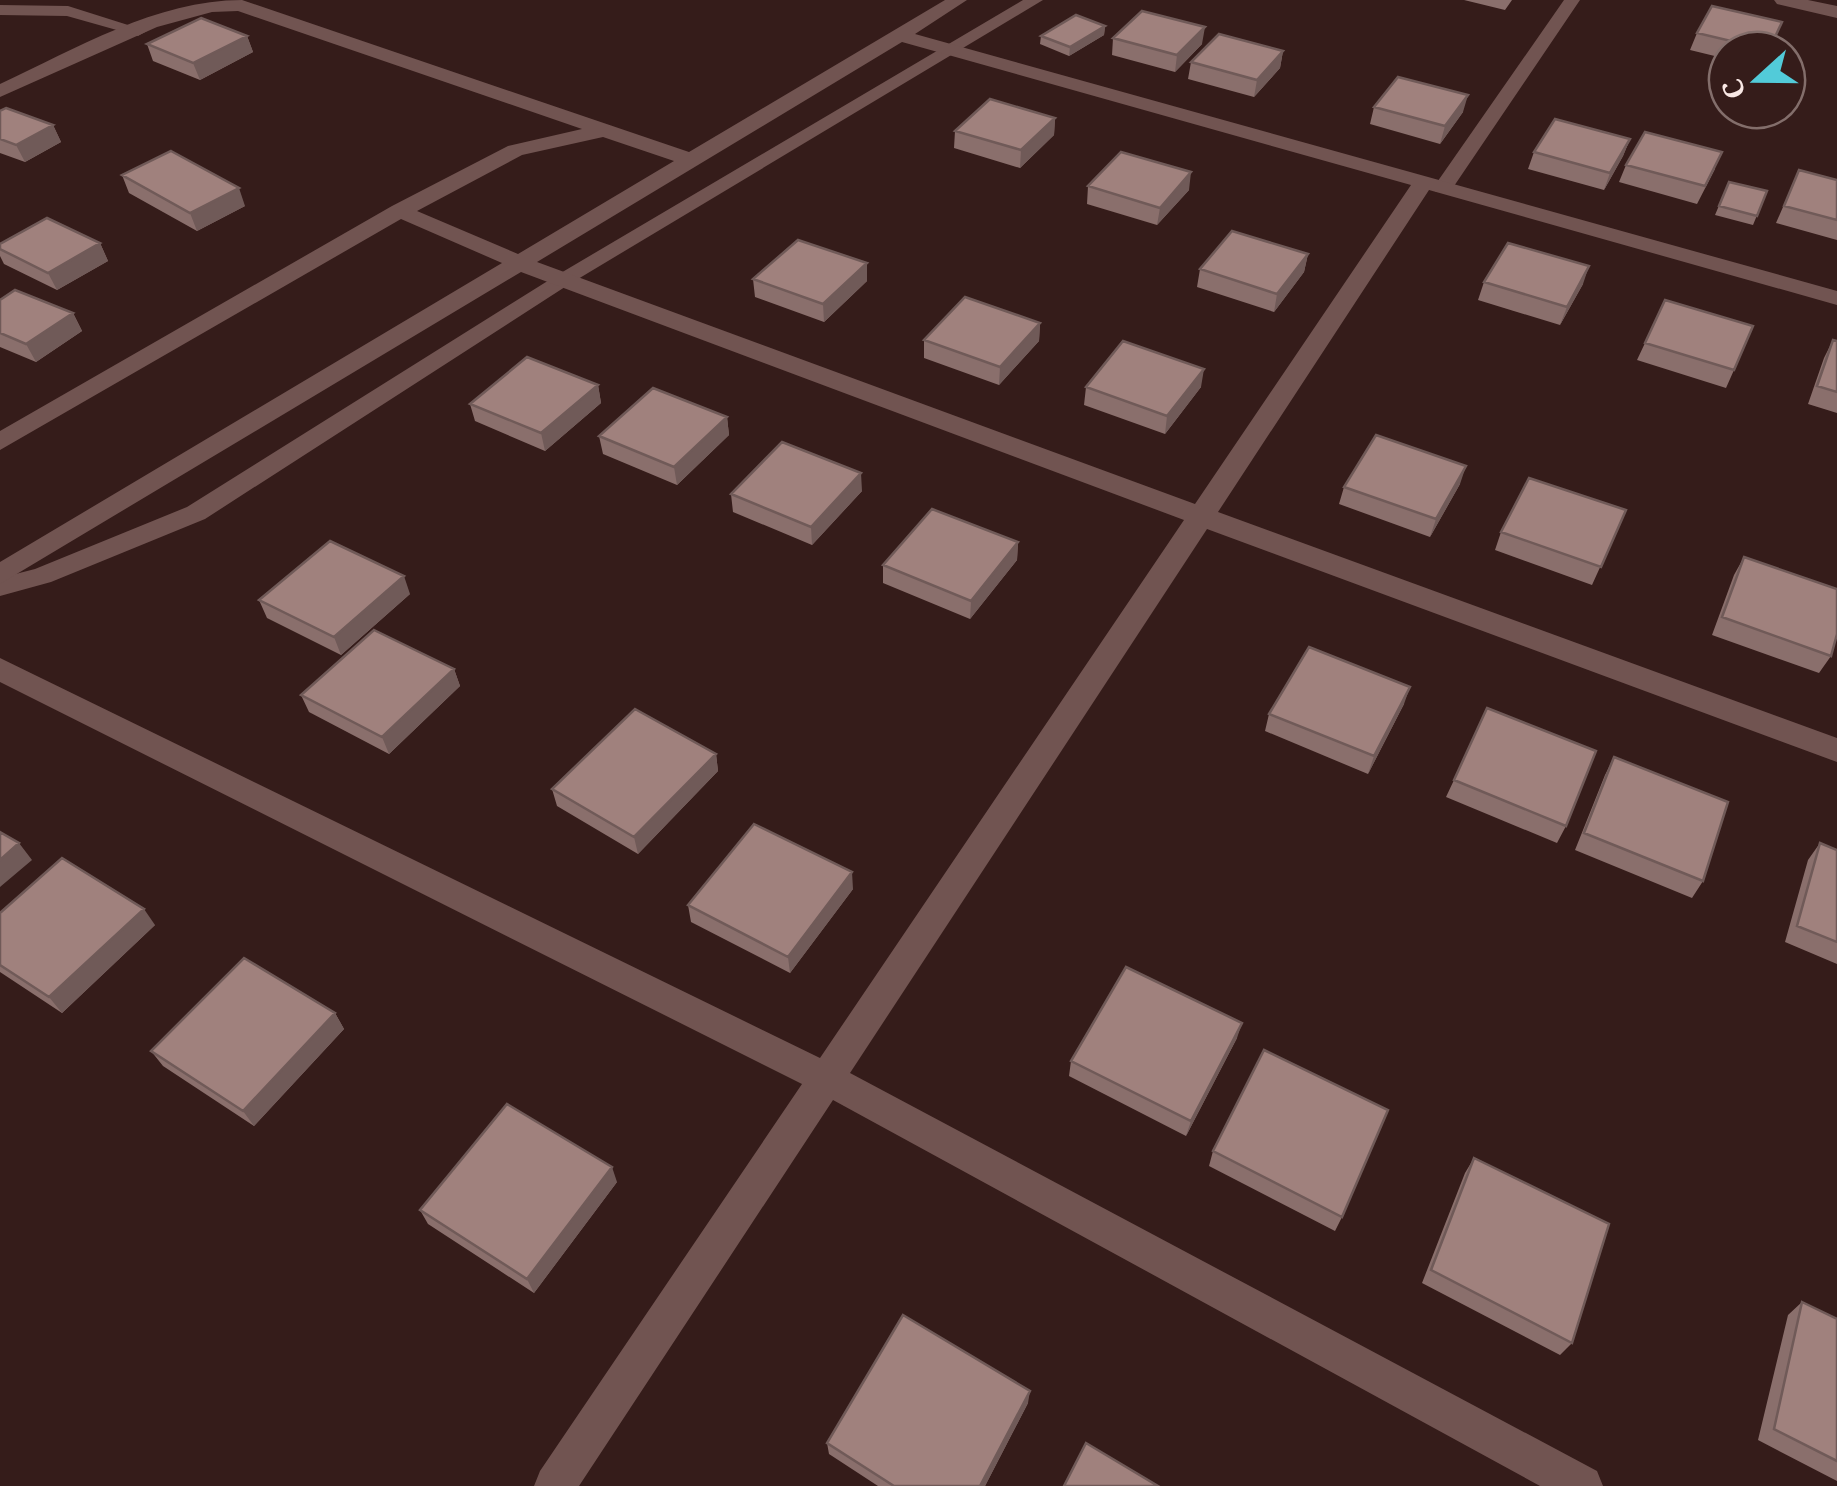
<svg xmlns="http://www.w3.org/2000/svg" width="1837" height="1486" font-family="'Noto Serif',serif">
<style>
.lines{fill:none;stroke-linecap:round;stroke-linejoin:round}
.lane{fill:#715451;fill-rule:evenodd}
.street{fill:#715451;fill-rule:evenodd}
.wall{fill:#8a6f6c}
.shaded-wall{fill:#705a58}
.building{fill:#a0817d;stroke:#705a58;stroke-width:2.5}
</style>
<rect width="100%" height="100%" fill="#351c1a"/>
<g class="lines">
<path class="lane" d="M 1023,0 L 1043,0 L 568,285 L 205,519 L 51,582 L 0,596 L 0,578 L 35,569 L 187,507 L 554,277 Z
M 1564,0 L 1580,0 L 1450,192 L 1436,192 L 1433,188 Z
M 0,5 L 68,6 L 147,31 L 138,36 L 67,16 L 0,15 Z"/>
<path class="street" d="M 242,0 L 689,152 L 945,0 L 967,0 L 915,34 L 1837,291 L 1837,305 L 1429,190 L 1218,512 L 1837,738 L 1837,762 L 1207,529 L 850,1073 L 1597,1471 L 1603,1486 L 1540,1486 L 833,1100 L 579,1486 L 534,1486 L 540,1471 L 802,1084 L 0,682 L 0,658 L 820,1058 L 1184,520 L 521,272 L 0,584 L 0,562 L 502,263 L 401,219 L 0,450 L 0,431 L 392,206 L 508,146 L 582,129 L 238,11 L 212,12 L 157,27 L 0,97 L 0,84 C 76,49 156,0 242,0 ZM 902,42 L 1411,185 L 1195,504 L 537,262 ZM 603,137 L 674,161 L 518,254 L 417,211 L 522,155 Z
M 1774,0 L 1808,0 L 1837,6 L 1837,18 L 1777,4 Z"/>
</g>
<path class="wall" d="M 1464,0 L 1512,0 L 1505,10 Z
M 1782,22 L 1770,50 L 1727,50 L 1727,59 L 1690,50 L 1697,33 Z
M 1105,26 L 1104,35 L 1069,56 L 1040,44 L 1041,36 Z
M 247,36 L 253,52 L 200,80 L 153,61 L 147,44 Z
M 1113,38 L 1202,44 L 1175,72 L 1112,55 Z
M 1283,51 L 1280,68 L 1254,97 L 1188,79 L 1191,62 Z
M 1374,107 L 1463,112 L 1440,144 L 1370,124 Z
M 0,111 L 53,125 L 61,142 L 25,162 L 0,153 Z
M 1055,118 L 1054,135 L 1020,168 L 954,148 L 955,131 Z
M 1630,139 L 1623,156 L 1604,190 L 1528,169 L 1534,152 Z
M 1626,165 L 1715,169 L 1697,204 L 1619,182 Z
M 1799,170 L 1837,180 L 1837,240 L 1776,223 Z
M 122,175 L 245,206 L 197,231 L 129,193 Z
M 1729,182 L 1767,191 L 1753,225 L 1715,215 Z
M 1088,186 L 1189,190 L 1157,225 L 1087,204 Z
M 100,243 L 108,261 L 57,290 L 4,264 L 0,256 L 0,244 Z
M 1308,254 L 1304,272 L 1274,312 L 1197,287 L 1200,269 Z
M 867,263 L 867,281 L 824,322 L 755,297 L 753,279 Z
M 1484,282 L 1583,284 L 1560,325 L 1478,300 Z
M 0,300 L 73,313 L 82,331 L 36,362 L 0,347 Z
M 1040,323 L 1039,341 L 999,385 L 924,358 L 924,340 Z
M 1833,340 L 1837,341 L 1837,413 L 1808,404 L 1824,358 Z
M 1645,343 L 1734,370 L 1726,388 L 1637,360 Z
M 598,385 L 601,403 L 545,451 L 475,421 L 470,404 Z
M 1086,387 L 1201,387 L 1165,434 L 1084,405 Z
M 727,417 L 729,435 L 677,485 L 603,454 L 599,436 Z
M 1460,484 L 1430,537 L 1339,504 L 1344,487 Z
M 862,491 L 812,545 L 733,512 L 731,494 Z
M 1626,510 L 1592,585 L 1495,550 L 1501,532 Z
M 1018,542 L 1017,560 L 970,619 L 883,583 L 883,565 Z
M 1744,557 L 1831,656 L 1819,673 L 1712,635 L 1734,575 Z
M 410,594 L 341,655 L 267,618 L 259,600 Z
M 454,669 L 460,686 L 389,754 L 309,712 L 301,695 Z
M 1404,704 L 1368,774 L 1265,731 L 1269,714 Z
M 716,754 L 718,771 L 638,854 L 557,806 L 552,789 Z
M 1614,757 L 1703,881 L 1692,898 L 1575,850 L 1605,775 Z
M 1454,780 L 1566,826 L 1557,843 L 1446,797 Z
M 1820,843 L 1837,850 L 1837,964 L 1785,942 L 1808,860 Z
M 853,889 L 790,973 L 691,922 L 688,905 Z
M 0,913 L 155,925 L 62,1013 L 0,972 Z
M 335,1013 L 344,1029 L 254,1126 L 163,1066 L 151,1051 Z
M 1237,1038 L 1186,1136 L 1069,1076 L 1071,1061 Z
M 1213,1151 L 1342,1217 L 1335,1231 L 1209,1166 Z
M 1474,1158 L 1572,1343 L 1560,1355 L 1422,1283 L 1465,1173 Z
M 617,1182 L 534,1293 L 428,1224 L 420,1210 Z
M 1802,1302 L 1837,1319 L 1837,1481 L 1758,1440 L 1788,1315 Z
M 1028,1403 L 985,1486 L 878,1486 L 829,1454 L 827,1443 Z"/>
<path class="shaded-wall" d="M 1105,26 L 1104,35 L 1069,56 L 1070,47 Z
M 1205,27 L 1202,44 L 1175,72 L 1177,55 Z
M 247,36 L 253,52 L 200,80 L 193,63 Z
M 1283,51 L 1280,68 L 1254,97 L 1257,80 Z
M 1468,95 L 1463,112 L 1440,144 L 1445,126 Z
M 1055,118 L 1054,135 L 1020,168 L 1021,150 Z
M 53,125 L 61,142 L 25,162 L 16,145 Z
M 1630,139 L 1623,156 L 1604,190 L 1610,173 Z
M 1191,172 L 1189,190 L 1157,225 L 1160,208 Z
M 239,188 L 245,206 L 197,231 L 190,213 Z
M 100,243 L 108,261 L 57,290 L 48,273 Z
M 1308,254 L 1304,272 L 1274,312 L 1277,294 Z
M 867,263 L 867,281 L 824,322 L 823,304 Z
M 1589,266 L 1583,284 L 1560,325 L 1567,307 Z
M 73,313 L 82,331 L 36,362 L 26,344 Z
M 1040,323 L 1039,341 L 999,385 L 1000,367 Z
M 1204,369 L 1201,387 L 1165,434 L 1167,416 Z
M 598,385 L 601,403 L 545,451 L 541,433 Z
M 727,417 L 729,435 L 677,485 L 674,467 Z
M 1466,466 L 1460,484 L 1430,537 L 1436,519 Z
M 861,473 L 862,491 L 812,545 L 811,527 Z
M 1018,542 L 1017,560 L 970,619 L 971,601 Z
M 404,576 L 410,594 L 341,655 L 334,637 Z
M 454,669 L 460,686 L 389,754 L 382,737 Z
M 1410,687 L 1404,704 L 1368,774 L 1374,756 Z
M 716,754 L 718,771 L 638,854 L 634,837 Z
M 19,843 L 32,860 L 0,887 L 0,860 Z
M 852,872 L 853,889 L 790,973 L 788,957 Z
M 144,909 L 155,925 L 62,1013 L 49,997 Z
M 335,1013 L 344,1029 L 254,1126 L 243,1111 Z
M 1242,1023 L 1237,1038 L 1186,1136 L 1191,1121 Z
M 612,1167 L 617,1182 L 534,1293 L 527,1279 Z
M 1030,1391 L 1028,1403 L 985,1486 L 980,1486 Z"/>
<path class="building" d="M 1712,6 L 1782,22 L 1769,50 L 1697,33 Z
M 1142,11 L 1205,27 L 1177,55 L 1113,38 Z
M 1076,15 L 1105,26 L 1070,47 L 1041,36 Z
M 201,18 L 247,36 L 193,63 L 147,44 Z
M 1219,34 L 1283,51 L 1257,80 L 1191,62 Z
M 1398,77 L 1468,95 L 1445,126 L 1374,107 Z
M 990,99 L 1055,118 L 1021,150 L 955,131 Z
M 6,108 L 53,125 L 16,145 L 0,139 L 0,111 Z
M 1555,119 L 1630,139 L 1610,173 L 1534,152 Z
M 1645,132 L 1722,152 L 1705,186 L 1626,165 Z
M 171,151 L 239,188 L 190,213 L 122,175 Z
M 1121,152 L 1191,172 L 1160,208 L 1088,186 Z
M 1799,170 L 1837,180 L 1837,220 L 1784,206 Z
M 1729,182 L 1767,191 L 1757,216 L 1719,206 Z
M 47,218 L 100,243 L 48,273 L 0,249 L 0,244 Z
M 1232,231 L 1308,254 L 1277,294 L 1200,269 Z
M 798,240 L 867,263 L 823,304 L 753,279 Z
M 1508,243 L 1589,266 L 1567,307 L 1484,282 Z
M 15,290 L 73,313 L 26,344 L 0,333 L 0,300 Z
M 965,297 L 1040,323 L 1000,367 L 924,340 Z
M 1665,300 L 1753,326 L 1734,370 L 1645,343 Z
M 1833,340 L 1837,341 L 1837,392 L 1817,386 Z
M 1123,341 L 1204,369 L 1167,416 L 1086,387 Z
M 527,357 L 598,385 L 541,433 L 470,404 Z
M 653,388 L 727,417 L 674,467 L 599,436 Z
M 1376,435 L 1466,466 L 1436,519 L 1344,487 Z
M 782,442 L 861,473 L 811,527 L 731,494 Z
M 1529,478 L 1626,510 L 1601,567 L 1501,532 Z
M 932,509 L 1018,542 L 971,601 L 883,565 Z
M 330,541 L 404,576 L 334,637 L 259,600 Z
M 1744,557 L 1837,589 L 1837,634 L 1831,656 L 1722,617 Z
M 374,630 L 454,669 L 382,737 L 301,695 Z
M 1309,647 L 1410,687 L 1374,756 L 1269,714 Z
M 1487,708 L 1596,751 L 1566,826 L 1454,780 Z
M 635,709 L 716,754 L 634,837 L 552,789 Z
M 1614,757 L 1728,802 L 1703,881 L 1584,833 Z
M 754,824 L 852,872 L 788,957 L 688,905 Z
M 0,832 L 19,843 L 0,860 Z
M 1820,843 L 1837,850 L 1837,942 L 1797,926 Z
M 62,858 L 144,909 L 49,997 L 0,965 L 0,913 Z
M 244,958 L 335,1013 L 243,1111 L 151,1051 Z
M 1126,967 L 1242,1023 L 1191,1121 L 1071,1061 Z
M 1264,1050 L 1388,1110 L 1342,1217 L 1213,1151 Z
M 507,1104 L 612,1167 L 527,1279 L 420,1210 Z
M 1474,1158 L 1609,1224 L 1572,1343 L 1431,1270 Z
M 1802,1302 L 1837,1319 L 1837,1461 L 1774,1429 Z
M 903,1315 L 1030,1391 L 980,1486 L 894,1486 L 827,1443 Z
M 1086,1443 L 1158,1486 L 1064,1486 Z"/>
<g transform="translate(1757 80) rotate(249)"><circle r="48" fill="#351c1a" stroke="#836e6b" stroke-width="2.5"/>
<path d="M0-8L18 38L0 25L-18 38Z" fill="#52cbd9"/>
<text y="-15" font-size="28" font-weight="bold" text-anchor="middle" fill="#f9e8e5">С</text>
</g>
</svg>
